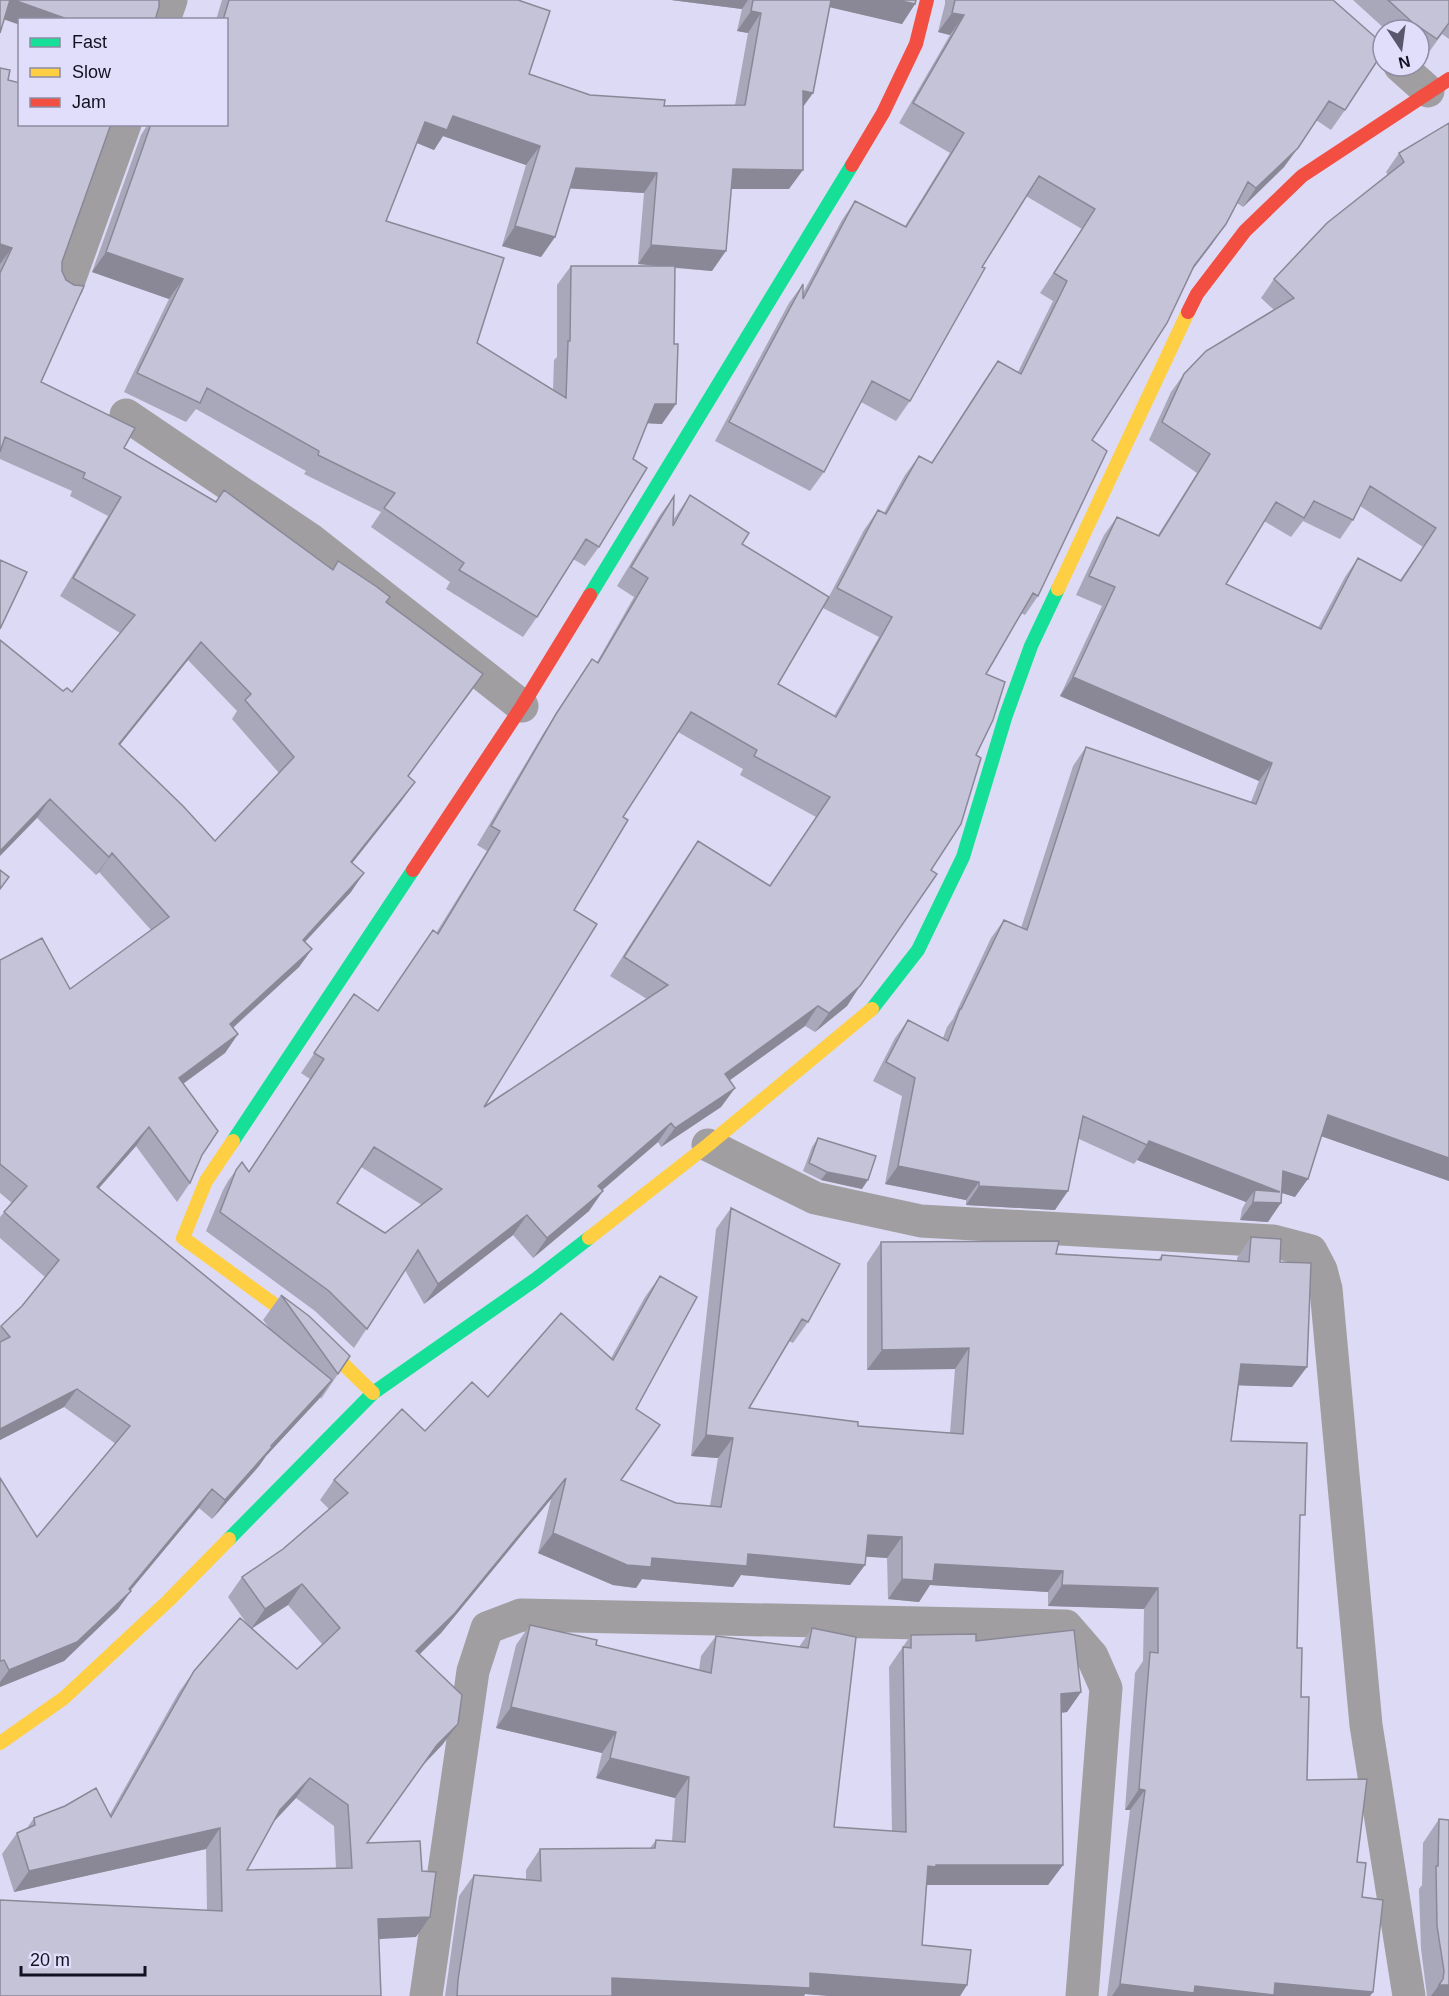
<svg xmlns="http://www.w3.org/2000/svg" width="1449" height="1996" font-family="Helvetica,sans-serif">
<style>
.lines{fill:none;stroke-linecap:round;stroke-linejoin:round}
.street{stroke:#a09ea0;stroke-width:33}
.fast{stroke:#16e098;stroke-width:14}
.slow{stroke:#ffcf43;stroke-width:14}
.jam{stroke:#f24e42;stroke-width:14}
.wall{fill:#a9a8ba;fill-rule:evenodd}
.shaded-wall{fill:#8a8897}
.building{fill:#c5c3d8;stroke:#8a8897;stroke-width:1.5;fill-rule:evenodd}
</style>
<rect width="100%" height="100%" fill="#dcdaf4"/>
<g class="lines">
<path class="street" d="M 164,20 L 171,0
M 1400,66 L 1428,91
M 67,286 L 125,124
M 126,415 L 311,540 L 522,706
M 708,1145 L 815,1198 L 921,1221 L 1273,1241 L 1311,1251 L 1321,1270 L 1326,1289 L 1366,1725 L 1409,1996
M 426,1996 L 473,1671 L 487,1628 L 521,1615 L 1066,1626 L 1092,1656 L 1106,1688 L 1082,1996"/>
<path class="fast" d="M 590,595 L 852,165
M 872,1009 L 918,950 L 963,857 L 1006,715 L 1031,646 L 1058,589
M 233,1141 L 413,870
M 229,1539 L 373,1393 L 536,1279 L 589,1238"/>
<path class="slow" d="M 1058,589 L 1188,312
M 233,1141 L 206,1181 L 183,1238 L 304,1326 L 373,1393
M 589,1238 L 708,1145 L 872,1009
M 0,1743 L 64,1698 L 168,1601 L 229,1539"/>
<path class="jam" d="M 852,165 L 883,113 L 916,44 L 927,0
M 1188,312 L 1197,294 L 1245,231 L 1302,176 L 1449,79
M 413,870 L 522,706 L 590,595"/>
</g>
<path class="wall" d="M 222,0 L 518,0 L 529,74 L 590,95 L 664,106 L 735,105 L 748,33 L 737,31 L 742,9 L 671,0 L 916,0 L 915,4 L 902,24 L 830,7 L 813,93 L 803,107 L 789,189 L 731,189 L 712,271 L 675,268 L 662,424 L 647,423 L 599,547 L 585,566 L 573,559 L 537,617 L 523,637 L 446,589 L 450,582 L 371,527 L 381,512 L 304,474 L 306,471 L 196,409 L 186,422 L 124,392 L 169,299 L 92,272 L 141,135 L 148,124 L 226,124 L 226,20 L 216,20 ZM 443,136 L 526,165 L 502,246 L 541,257 L 555,237 L 570,188 L 644,193 L 638,264 L 660,266 L 571,266 L 557,285 L 557,357 L 554,360 L 553,390 L 477,343 L 386,221 L 417,143 L 434,150 Z
M 945,0 L 1333,0 L 1345,110 L 1331,130 L 1316,120 L 1284,167 L 1243,207 L 1237,203 L 1212,244 L 1192,270 L 1092,440 L 1038,596 L 1025,615 L 1021,613 L 986,674 L 976,755 L 931,870 L 847,1006 L 815,1032 L 805,1026 L 730,1080 L 735,1088 L 721,1107 L 661,1147 L 658,1142 L 602,1190 L 589,1211 L 533,1258 L 513,1235 L 424,1304 L 405,1270 L 354,1348 L 315,1311 L 206,1231 L 223,1190 L 228,1181 L 242,1162 L 249,1171 L 310,1079 L 301,1073 L 354,994 L 378,1011 L 436,933 L 487,851 L 477,845 L 543,734 L 592,659 L 597,662 L 634,597 L 617,586 L 660,515 L 674,496 L 673,520 L 690,495 L 742,544 L 778,684 L 834,716 L 879,637 L 823,608 L 864,530 L 878,510 L 884,513 L 905,475 L 919,456 L 931,463 L 984,381 L 998,361 L 1018,372 L 1053,301 L 1040,293 L 1082,229 L 1026,196 L 982,267 L 910,401 L 896,421 L 861,402 L 824,472 L 810,491 L 715,441 L 789,303 L 803,284 L 803,293 L 842,220 L 855,201 L 905,226 L 950,153 L 899,123 L 950,35 L 938,32 L 945,4 ZM 678,732 L 743,769 L 740,775 L 816,817 L 769,886 L 698,841 L 684,861 L 610,976 L 647,999 L 484,1107 L 574,910 L 623,817 ZM 361,1167 L 422,1205 L 385,1233 L 337,1203 Z
M 1353,0 L 1449,0 L 1449,39 L 1442,34 L 1424,59 L 1419,56 L 1419,30 L 1386,30 Z
M 0,68 L 8,80 L 62,262 L 41,382 L 124,448 L 386,602 L 483,674 L 408,776 L 402,800 L 352,863 L 351,892 L 305,942 L 312,949 L 299,967 L 233,1028 L 238,1034 L 225,1053 L 183,1084 L 202,1155 L 190,1183 L 177,1202 L 136,1146 L 99,1188 L 271,1330 L 263,1320 L 281,1295 L 338,1374 L 321,1399 L 320,1397 L 266,1456 L 259,1466 L 212,1519 L 199,1508 L 130,1590 L 131,1591 L 118,1609 L 64,1661 L 0,1687 L 0,1478 L 37,1537 L 116,1444 L 64,1407 L 0,1440 L 0,1327 L 22,1306 L 45,1277 L 0,1238 L 0,1217 L 12,1203 L 0,1193 L 0,960 L 70,989 L 151,930 L 99,872 L 96,875 L 37,818 L 63,691 L 72,692 L 120,633 L 60,596 L 108,516 L 70,496 L 72,491 L 0,459 ZM 188,660 L 237,711 L 232,719 L 279,773 L 215,841 L 120,745 Z
M 1449,123 L 1449,1185 L 1449,1181 L 1321,1136 L 1295,1197 L 1282,1193 L 1268,1222 L 1240,1220 L 1242,1209 L 1246,1202 L 1137,1160 L 1134,1164 L 1079,1139 L 1055,1210 L 966,1205 L 966,1200 L 885,1184 L 902,1096 L 873,1081 L 895,1038 L 908,1020 L 943,1038 L 947,1027 L 953,1019 L 991,938 L 1004,920 L 1021,928 L 1073,766 L 1086,747 L 1251,802 L 1259,781 L 1060,696 L 1102,606 L 1076,595 L 1104,535 L 1117,517 L 1158,535 L 1197,473 L 1149,440 L 1171,392 L 1184,374 L 1274,310 L 1261,298 L 1274,279 L 1388,175 L 1386,172 L 1399,153 ZM 1360,506 L 1423,547 L 1400,580 L 1358,558 L 1345,577 L 1318,628 L 1226,584 L 1264,521 L 1291,537 L 1303,521 L 1340,539 L 1353,520 Z
M 818,1138 L 862,1189 L 821,1180 L 803,1171 L 812,1147 Z
M 731,1208 L 808,1322 L 793,1343 L 789,1341 L 749,1408 L 858,1426 L 950,1433 L 955,1369 L 867,1370 L 867,1263 L 881,1242 L 1158,1260 L 1162,1255 L 1237,1261 L 1237,1258 L 1251,1237 L 1280,1262 L 1292,1387 L 1239,1385 L 1231,1441 L 1300,1522 L 1297,1648 L 1307,1780 L 1357,1862 L 1373,1992 L 1370,1996 L 1107,1996 L 1130,1810 L 1125,1810 L 1135,1673 L 1143,1661 L 1144,1609 L 1048,1606 L 1048,1592 L 930,1585 L 919,1602 L 888,1599 L 887,1558 L 866,1556 L 865,1565 L 850,1585 L 741,1575 L 733,1587 L 642,1579 L 636,1588 L 613,1585 L 538,1553 L 551,1499 L 441,1633 L 419,1654 L 443,1744 L 423,1765 L 367,1843 L 416,1937 L 207,1910 L 206,1849 L 14,1892 L 2,1854 L 17,1833 L 27,1828 L 34,1818 L 110,1814 L 179,1692 L 194,1671 L 247,1624 L 228,1597 L 242,1577 L 283,1549 L 329,1509 L 320,1500 L 334,1480 L 488,1397 L 611,1358 L 645,1297 L 660,1276 L 636,1409 L 621,1480 L 676,1503 L 710,1506 L 718,1458 L 691,1456 L 716,1229 ZM 288,1605 L 322,1644 L 297,1669 L 252,1628 ZM 296,1798 L 334,1826 L 336,1868 L 247,1870 L 273,1822 Z
M 530,1625 L 596,1645 L 699,1670 L 701,1656 L 716,1636 L 799,1647 L 812,1628 L 834,1827 L 892,1831 L 889,1667 L 911,1635 L 976,1641 L 1081,1692 L 1067,1712 L 1061,1713 L 1063,1865 L 1048,1885 L 926,1885 L 922,1945 L 967,1985 L 960,1996 L 829,1996 L 805,1994 L 804,1996 L 445,1996 L 459,1896 L 474,1875 L 526,1879 L 526,1870 L 540,1849 L 650,1848 L 656,1840 L 672,1841 L 675,1798 L 596,1778 L 602,1753 L 496,1728 L 516,1645 Z
M 1439,1819 L 1449,1996 L 1427,1996 L 1421,1949 L 1419,1889 L 1422,1885 L 1423,1843 Z"/>
<path class="shaded-wall" d="M 9,0 L 14,0 L 70,20 L 20,20 L 20,25 L 0,18 Z
M 671,0 L 748,0 L 742,9 Z
M 824,0 L 897,0 L 915,4 L 902,24 L 820,5 Z
M 751,11 L 761,13 L 748,33 L 737,31 Z
M 952,13 L 964,15 L 950,35 L 938,32 Z
M 803,91 L 813,93 L 799,112 Z
M 453,116 L 540,146 L 526,165 L 443,136 L 434,150 L 412,141 L 425,122 Z
M 1298,148 L 1284,167 L 1243,207 L 1256,188 Z
M 576,168 L 657,173 L 644,193 L 562,188 Z
M 733,169 L 803,170 L 789,189 L 719,189 Z
M 1226,224 L 1212,244 L 1180,286 L 1194,266 Z
M 515,226 L 555,237 L 541,257 L 502,246 Z
M 0,244 L 12,248 L 0,264 Z
M 651,245 L 726,251 L 712,271 L 638,264 Z
M 106,252 L 183,279 L 169,299 L 92,272 Z
M 655,404 L 676,404 L 662,424 L 641,423 Z
M 201,642 L 188,660 L 106,762 L 119,744 Z
M 483,674 L 470,693 L 394,794 L 408,776 Z
M 1073,677 L 1272,763 L 1259,781 L 1060,696 Z
M 415,782 L 402,800 L 338,881 L 351,862 Z
M 50,799 L 37,818 L 0,856 L 0,851 Z
M 112,853 L 99,872 L 96,875 L 109,857 Z
M 364,873 L 351,892 L 290,958 L 303,940 Z
M 312,949 L 299,967 L 217,1042 L 230,1024 Z
M 860,986 L 847,1006 L 815,1032 L 829,1013 Z
M 818,1006 L 805,1026 L 712,1093 L 725,1074 Z
M 238,1034 L 225,1053 L 166,1096 L 179,1078 Z
M 735,1088 L 721,1107 L 661,1147 L 675,1128 Z
M 1328,1115 L 1449,1158 L 1449,1181 L 1315,1134 Z
M 671,1123 L 658,1142 L 585,1205 L 598,1186 Z
M 149,1127 L 136,1146 L 84,1205 L 97,1187 Z
M 1149,1141 L 1283,1171 L 1308,1179 L 1295,1197 L 1279,1192 L 1281,1203 L 1268,1222 L 1240,1220 L 1253,1202 L 1255,1190 L 1246,1202 L 1137,1160 Z
M 898,1166 L 979,1182 L 966,1200 L 885,1184 Z
M 827,1172 L 868,1180 L 862,1189 L 821,1180 Z
M 979,1186 L 1068,1191 L 1055,1210 L 966,1205 Z
M 603,1191 L 589,1211 L 533,1258 L 547,1238 Z
M 527,1215 L 513,1235 L 424,1304 L 438,1284 Z
M 969,1348 L 955,1369 L 867,1370 L 882,1350 Z
M 1241,1364 L 1307,1367 L 1292,1387 L 1227,1385 Z
M 332,1380 L 319,1399 L 266,1456 L 259,1466 L 212,1519 L 225,1500 L 271,1446 Z
M 77,1389 L 64,1407 L 0,1440 L 0,1429 Z
M 706,1435 L 733,1438 L 718,1458 L 691,1456 Z
M 566,1478 L 551,1499 L 441,1633 L 402,1672 L 416,1651 Z
M 212,1489 L 199,1508 L 126,1596 L 131,1591 L 118,1609 L 64,1661 L 0,1687 L 0,1682 L 9,1670 L 129,1589 Z
M 553,1533 L 652,1558 L 748,1554 L 865,1565 L 850,1585 L 741,1575 L 733,1587 L 642,1579 L 636,1588 L 613,1585 L 538,1553 Z
M 868,1535 L 902,1537 L 887,1558 L 854,1556 Z
M 935,1564 L 1063,1571 L 1048,1592 L 930,1585 L 919,1602 L 888,1599 L 902,1579 Z
M 302,1584 L 288,1605 L 251,1629 L 265,1609 Z
M 1062,1585 L 1158,1588 L 1144,1609 L 1048,1606 Z
M 1081,1692 L 1067,1712 L 1047,1714 L 1061,1694 Z
M 511,1707 L 616,1732 L 602,1753 L 496,1728 Z
M 458,1724 L 443,1744 L 423,1765 L 437,1745 Z
M 610,1758 L 689,1777 L 675,1798 L 596,1778 Z
M 310,1778 L 296,1798 L 266,1830 L 280,1810 Z
M 1139,1789 L 1145,1790 L 1130,1810 L 1125,1810 Z
M 220,1828 L 206,1849 L 14,1892 L 29,1871 Z
M 936,1865 L 1063,1865 L 1048,1885 L 923,1885 L 928,1866 Z
M 430,1917 L 416,1937 L 364,1940 L 378,1919 Z
M 810,1973 L 967,1985 L 960,1996 L 829,1996 L 805,1994 L 804,1996 L 590,1996 L 612,1978 Z
M 1275,1983 L 1373,1992 L 1370,1996 L 1112,1996 L 1120,1984 L 1195,1986 Z
M 1439,1985 L 1449,1985 L 1449,1996 L 1431,1996 Z"/>
<path class="building" d="M 0,0 L 10,0 L 0,33 Z
M 14,0 L 159,0 L 159,7 L 155,20 L 70,20 Z
M 229,0 L 518,0 L 550,11 L 529,74 L 590,95 L 665,100 L 664,106 L 745,105 L 761,13 L 751,11 L 753,0 L 831,0 L 813,93 L 803,91 L 803,170 L 733,169 L 726,251 L 651,245 L 657,173 L 576,168 L 555,237 L 515,226 L 540,146 L 453,116 L 447,130 L 425,122 L 386,221 L 504,258 L 477,343 L 566,398 L 568,341 L 570,341 L 571,266 L 675,266 L 674,344 L 678,344 L 676,404 L 655,404 L 633,459 L 647,468 L 599,547 L 586,539 L 537,617 L 459,570 L 464,563 L 384,508 L 395,493 L 318,455 L 319,451 L 207,388 L 200,403 L 137,373 L 183,279 L 106,252 L 151,124 L 226,124 L 226,20 L 223,20 Z
M 897,0 L 916,0 L 915,4 Z
M 955,0 L 1333,0 L 1383,44 L 1383,52 L 1345,110 L 1329,101 L 1298,148 L 1256,188 L 1248,182 L 1226,224 L 1194,266 L 1167,323 L 1092,440 L 1107,451 L 1038,596 L 1033,593 L 986,674 L 1005,682 L 993,720 L 976,755 L 981,758 L 961,824 L 931,870 L 937,874 L 860,986 L 829,1013 L 818,1006 L 725,1074 L 735,1088 L 675,1128 L 671,1123 L 598,1186 L 603,1191 L 547,1238 L 527,1215 L 438,1284 L 418,1250 L 367,1329 L 329,1291 L 220,1212 L 236,1170 L 242,1162 L 249,1172 L 324,1059 L 314,1053 L 354,994 L 378,1011 L 433,930 L 438,934 L 500,831 L 491,826 L 556,714 L 592,659 L 598,663 L 648,578 L 631,567 L 674,496 L 673,526 L 690,495 L 749,533 L 742,544 L 829,597 L 778,684 L 836,717 L 892,617 L 837,588 L 878,510 L 886,514 L 919,456 L 932,463 L 998,361 L 1021,374 L 1067,281 L 1054,273 L 1095,209 L 1039,176 L 982,267 L 985,268 L 910,401 L 872,381 L 824,472 L 729,422 L 803,284 L 803,299 L 855,201 L 906,227 L 964,133 L 913,103 L 964,15 L 952,13 ZM 691,712 L 757,750 L 754,756 L 830,797 L 770,886 L 698,841 L 624,957 L 668,985 L 484,1107 L 597,924 L 574,910 L 628,820 L 623,817 ZM 374,1147 L 442,1189 L 385,1233 L 337,1203 Z
M 1388,0 L 1449,0 L 1449,23 L 1437,39 L 1412,22 Z
M 0,68 L 10,70 L 8,80 L 20,83 L 20,124 L 111,124 L 62,262 L 62,271 L 66,280 L 74,285 L 84,286 L 41,382 L 135,428 L 124,448 L 216,502 L 224,490 L 333,570 L 338,561 L 377,587 L 390,597 L 386,602 L 483,674 L 408,776 L 415,782 L 351,862 L 364,873 L 303,940 L 312,949 L 230,1024 L 238,1034 L 179,1078 L 218,1131 L 202,1155 L 190,1183 L 149,1127 L 97,1187 L 332,1380 L 271,1446 L 272,1447 L 225,1500 L 212,1489 L 129,1589 L 131,1591 L 77,1642 L 9,1670 L 4,1660 L 0,1661 L 0,1478 L 37,1537 L 130,1426 L 77,1389 L 0,1429 L 0,1342 L 10,1337 L 1,1326 L 22,1306 L 59,1260 L 4,1212 L 27,1186 L 0,1164 L 0,960 L 42,938 L 70,989 L 169,917 L 112,853 L 109,857 L 50,799 L 0,851 L 0,640 L 63,691 L 67,688 L 72,692 L 135,615 L 73,578 L 121,497 L 83,478 L 85,473 L 5,437 L 0,452 L 0,273 L 12,248 L 0,244 ZM 201,642 L 251,694 L 245,700 L 294,757 L 215,841 L 183,806 L 119,744 Z
M 1449,123 L 1449,1158 L 1328,1115 L 1308,1179 L 1283,1171 L 1281,1203 L 1253,1202 L 1255,1190 L 1280,1192 L 1149,1141 L 1147,1145 L 1083,1116 L 1068,1191 L 979,1186 L 979,1182 L 898,1166 L 915,1078 L 886,1062 L 908,1020 L 948,1041 L 960,1009 L 961,1009 L 1004,920 L 1027,930 L 1086,747 L 1256,804 L 1272,763 L 1073,677 L 1115,587 L 1089,576 L 1117,517 L 1159,536 L 1210,454 L 1162,422 L 1184,374 L 1206,351 L 1294,298 L 1274,279 L 1327,223 L 1404,162 L 1399,153 ZM 1370,486 L 1436,528 L 1401,581 L 1358,558 L 1321,629 L 1226,584 L 1276,502 L 1304,518 L 1314,501 L 1353,520 Z
M 0,560 L 27,572 L 0,629 Z
M 0,870 L 9,877 L 0,889 Z
M 818,1138 L 876,1156 L 868,1180 L 827,1172 L 809,1163 Z
M 731,1208 L 840,1264 L 808,1322 L 802,1319 L 749,1408 L 858,1422 L 858,1426 L 963,1434 L 969,1348 L 882,1350 L 881,1242 L 1059,1241 L 1056,1254 L 1161,1260 L 1162,1255 L 1249,1262 L 1251,1237 L 1281,1239 L 1280,1262 L 1311,1263 L 1307,1367 L 1241,1364 L 1231,1441 L 1307,1443 L 1305,1515 L 1300,1515 L 1297,1648 L 1302,1648 L 1301,1697 L 1309,1697 L 1307,1780 L 1367,1779 L 1357,1862 L 1366,1863 L 1362,1897 L 1383,1900 L 1373,1992 L 1275,1983 L 1274,1995 L 1195,1986 L 1194,1993 L 1120,1984 L 1145,1790 L 1139,1789 L 1150,1652 L 1158,1653 L 1158,1588 L 1062,1585 L 1063,1571 L 935,1564 L 933,1581 L 902,1579 L 902,1537 L 868,1535 L 865,1565 L 748,1554 L 747,1566 L 652,1558 L 651,1567 L 627,1565 L 553,1533 L 566,1478 L 455,1613 L 416,1651 L 462,1695 L 458,1724 L 437,1745 L 367,1843 L 420,1841 L 422,1871 L 436,1872 L 430,1917 L 378,1919 L 381,1996 L 0,1996 L 0,1900 L 222,1911 L 220,1828 L 29,1871 L 17,1833 L 35,1825 L 34,1818 L 65,1806 L 96,1788 L 111,1817 L 194,1671 L 240,1618 L 297,1669 L 340,1628 L 302,1584 L 265,1609 L 242,1577 L 283,1549 L 348,1493 L 334,1480 L 402,1409 L 425,1431 L 472,1382 L 488,1397 L 561,1313 L 613,1360 L 660,1276 L 697,1297 L 636,1409 L 660,1425 L 621,1480 L 676,1503 L 721,1507 L 733,1438 L 706,1435 ZM 310,1778 L 348,1805 L 352,1868 L 247,1870 L 280,1810 Z
M 281,1295 L 309,1316 L 350,1356 L 338,1374 Z
M 530,1625 L 597,1640 L 596,1645 L 711,1673 L 716,1636 L 808,1648 L 812,1628 L 856,1637 L 834,1827 L 906,1832 L 903,1647 L 911,1648 L 911,1635 L 976,1634 L 976,1641 L 1074,1630 L 1081,1692 L 1061,1694 L 1063,1865 L 936,1865 L 936,1867 L 928,1866 L 922,1945 L 971,1950 L 967,1985 L 810,1973 L 810,1988 L 612,1978 L 612,1996 L 457,1996 L 458,1980 L 474,1875 L 541,1881 L 540,1849 L 655,1848 L 656,1840 L 685,1842 L 689,1777 L 610,1758 L 616,1732 L 511,1707 Z
M 1439,1819 L 1449,1820 L 1449,1985 L 1439,1985 L 1443,1979 L 1444,1971 L 1437,1926 L 1436,1866 L 1438,1866 Z"/>
<rect x="18" y="18" width="210" height="108" fill="#e1defc" stroke="#8f8ca4" stroke-width="1.5"/>
<rect x="30" y="38" width="30" height="9" fill="#16e098" stroke="#8f8ca4" stroke-width="1.5"/>
<text x="72" y="48" font-size="18" fill="#131121">Fast</text>
<rect x="30" y="68" width="30" height="9" fill="#ffcf43" stroke="#8f8ca4" stroke-width="1.5"/>
<text x="72" y="78" font-size="18" fill="#131121">Slow</text>
<rect x="30" y="98" width="30" height="9" fill="#f24e42" stroke="#8f8ca4" stroke-width="1.5"/>
<text x="72" y="108" font-size="18" fill="#131121">Jam</text>
<g transform="translate(1401 48) rotate(167)"><circle r="28" fill="#e1defc" stroke="#8f8ca4" stroke-width="1.5"/>
<path d="M0-4.5L10 22L0 15L-10 22Z" fill="#59576b"/>
<text y="-9" font-size="16" font-weight="bold" text-anchor="middle" fill="#131121">N</text>
</g>
<path d="M21 1966v9h124v-9" fill="none" stroke="#131121" stroke-width="3"/>
<text x="30" y="1966" font-size="18" fill="#131121" stroke="#e1defc" stroke-width="4.5" paint-order="stroke">20 m</text>
</svg>
